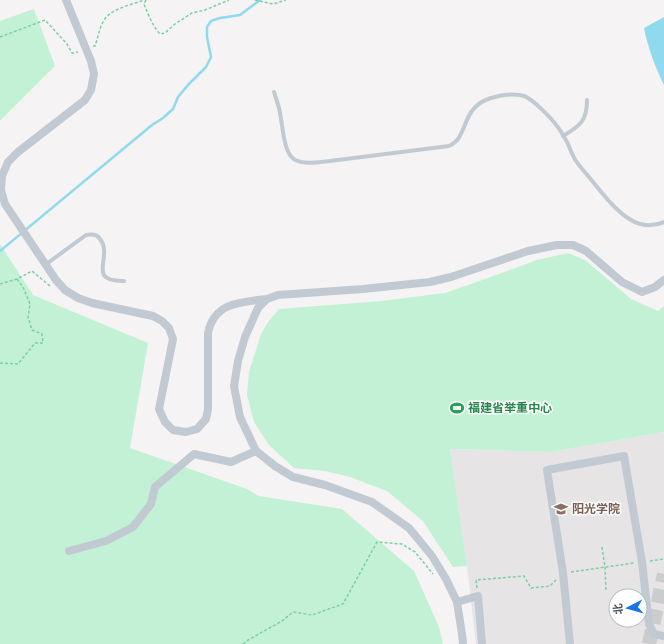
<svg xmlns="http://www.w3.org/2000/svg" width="664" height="644" font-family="'PT Sans','Noto Sans SC',sans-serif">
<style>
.education{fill:#e6e4e5;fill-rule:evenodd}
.green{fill:#c3f1d5}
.water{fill:#90daee}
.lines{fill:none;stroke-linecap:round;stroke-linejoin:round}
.stream{stroke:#90daee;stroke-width:2.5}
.motorway-tunnel{stroke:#caccce;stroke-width:14;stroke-dasharray:14 7;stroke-linecap:butt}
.path{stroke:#7ad0a6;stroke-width:1.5;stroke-dasharray:3 2;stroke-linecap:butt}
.service{stroke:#c1cad2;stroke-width:4}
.minor{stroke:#c1cad2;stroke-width:8}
.labels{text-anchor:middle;stroke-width:3;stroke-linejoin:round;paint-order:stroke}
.leisure-label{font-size:12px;font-weight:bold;fill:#27864d;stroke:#fff;text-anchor:start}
.education-label{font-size:12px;font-weight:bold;fill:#785e54;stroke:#fff;text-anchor:start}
</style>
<rect width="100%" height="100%" fill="#f5f3f3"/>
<path class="education" d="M 664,432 L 664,644 L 476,644 L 467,566 L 450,449 L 550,452 ZM 616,596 L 640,596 L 640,620 L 616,620 Z"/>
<path class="green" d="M 34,9 L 55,66 L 0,121 L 0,21 Z
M 0,244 L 33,295 L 148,343 L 130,448 L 247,489 L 259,496 L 342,509 L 414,571 L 439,627 L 443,644 L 0,644 Z
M 568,253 L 585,260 L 631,299 L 658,311 L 664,306 L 664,432 L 550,452 L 450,449 L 467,566 L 453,567 L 423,521 L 387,491 L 350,477 L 325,471 L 294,468 L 269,445 L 254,422 L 247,395 L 249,372 L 261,334 L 268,322 L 279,309 L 382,301 L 445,293 L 488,278 L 537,260 Z"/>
<path class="water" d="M 664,17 L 664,85 C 655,67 648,48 644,28 Z"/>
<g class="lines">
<path class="stream" d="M 0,251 L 152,125 L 163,118 L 173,109 L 178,97 L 188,85 L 206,67 L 211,57 L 207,37 L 207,27 L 211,21 L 220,18 L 240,15 L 260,0"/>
<path class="motorway-tunnel" d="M 649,644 L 664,574"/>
<path class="path" d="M 146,0 L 144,4 C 148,14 152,25 160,34 L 165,33 L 175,24 L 192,13 L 205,10 L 229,0
M 255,0 L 273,4 L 286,0
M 0,37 L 45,20 L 67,44 L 72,53 L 78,52
M 93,46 L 95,46 C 98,38 99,29 103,22 C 109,9 131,5 144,0
M 0,284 L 17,279 L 32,271 L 50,286
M 0,363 L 18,364 L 35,343 L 43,343 L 42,334 L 32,330 L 28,317 L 30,304 L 23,287 L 17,279
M 602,547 L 605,567 L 606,591
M 650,561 L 664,559
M 571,572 L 634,563
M 477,588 L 476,580 L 524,576 L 531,588 L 550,586 L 556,580
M 243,644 L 248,640 L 282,621 L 293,612 L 312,615 L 343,604 L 377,542 L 402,544 L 415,552 L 433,574"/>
<path class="service" d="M 274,92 C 276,99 279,106 280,113 C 283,126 283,153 295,160 C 306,165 319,162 330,161 L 449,146 C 469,138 460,107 491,98 C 501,95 514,93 524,96 C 533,99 551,118 557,126 C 561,131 564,137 567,142 C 570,148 572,155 576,161 C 580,167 585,172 589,177 C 603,194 620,218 640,224 C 648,226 657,225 664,222
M 563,136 C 580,126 587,121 587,100
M 45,265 L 86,235 C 92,234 97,234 100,239 C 114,256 85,282 124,281"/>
<path class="minor" d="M 66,0 L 91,61 L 94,74 L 91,90 L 85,100 L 18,152 L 8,162 L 2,176 L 1,190 L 5,204 L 56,280 L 65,290 L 78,298 L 92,303 L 153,316 L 162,321 L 169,328 L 173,339 L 159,409 L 165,422 L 173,430 L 186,432 L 197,429 L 206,419 L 208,409 L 208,333 C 214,302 242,302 267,299
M 69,551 L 106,541 L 133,527 L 151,504 L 155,487 L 194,454 L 231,462 L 256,451
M 457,602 L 478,596 L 482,644
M 463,644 L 462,634 L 457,602 L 446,579 L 432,556 L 409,528 L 372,502 L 325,485 L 293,477 L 275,466 L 256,451 L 240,417 L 234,386 L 238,361 L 245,337 L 258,308 L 267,299 L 278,295 L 363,289 L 430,282 L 451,277 L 528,251 L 557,245 L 573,245 L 586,251 L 622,282 L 642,292 L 655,287 L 664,280
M 570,644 L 563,573 L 547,470 L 624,456 L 642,562 L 649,624 L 654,634 L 664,636"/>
</g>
<defs>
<symbol id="stadium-bare" viewBox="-9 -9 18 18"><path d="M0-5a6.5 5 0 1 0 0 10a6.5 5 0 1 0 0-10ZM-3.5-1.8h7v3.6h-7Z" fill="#2e9e5b" stroke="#fff" stroke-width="2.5" paint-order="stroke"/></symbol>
<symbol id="university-bare" viewBox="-9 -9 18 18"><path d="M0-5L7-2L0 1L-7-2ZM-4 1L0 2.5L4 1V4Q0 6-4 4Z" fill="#8d6e63" stroke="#fff" stroke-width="2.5" paint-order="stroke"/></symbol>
</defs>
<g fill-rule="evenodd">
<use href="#stadium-bare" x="447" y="398" width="20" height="20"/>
<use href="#university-bare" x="551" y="499" width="20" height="20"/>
</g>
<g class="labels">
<g class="leisure-label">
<text x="468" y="412">福建省举重中心</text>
</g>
<g class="education-label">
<text x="572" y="513">阳光学院</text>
</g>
</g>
<g transform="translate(628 608) rotate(264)"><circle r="19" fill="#ffffff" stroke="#b7bbc0"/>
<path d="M0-3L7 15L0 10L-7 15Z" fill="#1a73e8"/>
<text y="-6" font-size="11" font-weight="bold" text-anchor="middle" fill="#4a5661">北</text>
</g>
</svg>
